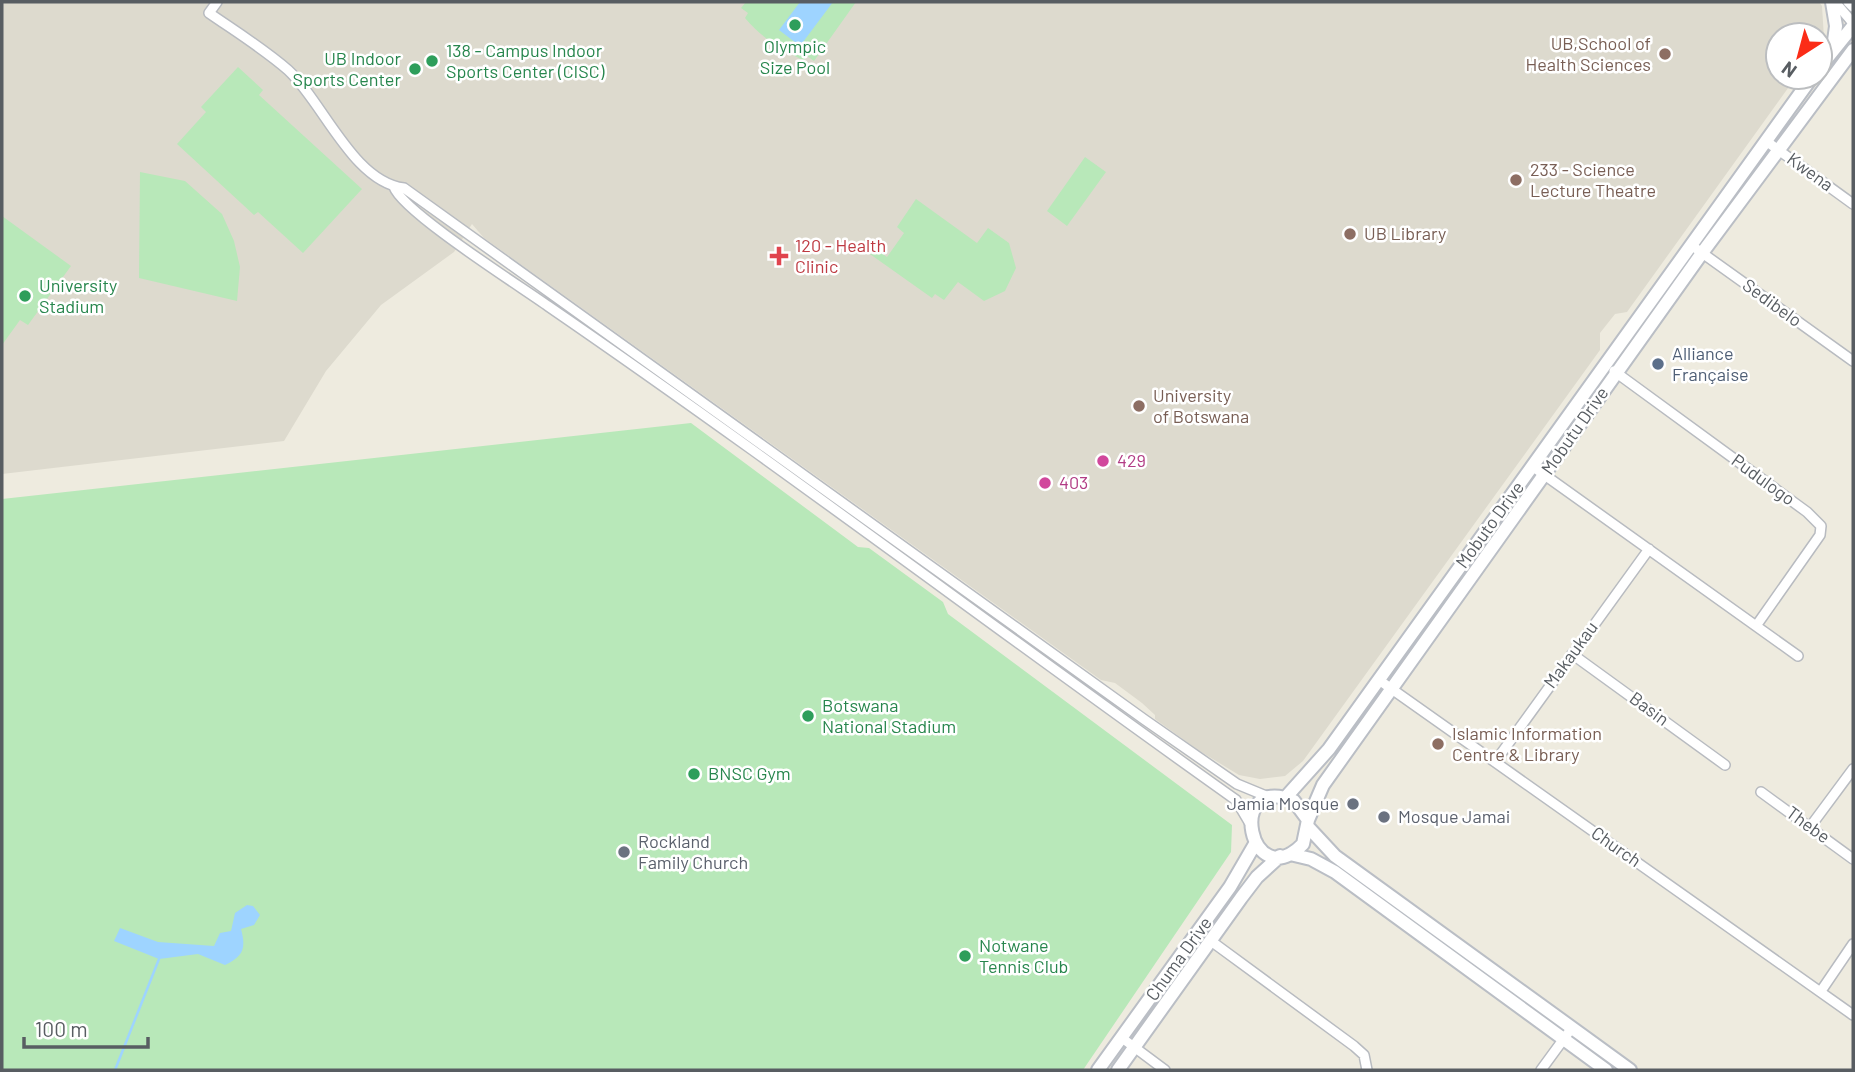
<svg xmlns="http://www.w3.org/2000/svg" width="1855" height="1072" font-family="Barlow,sans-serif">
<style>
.education{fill:#dddace}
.green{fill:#b8e8b9}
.water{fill:#9ed4ff}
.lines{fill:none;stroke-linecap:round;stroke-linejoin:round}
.stream{stroke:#9ed4ff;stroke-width:2.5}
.street-casing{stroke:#b8bbc0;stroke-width:12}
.secondary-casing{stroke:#babec5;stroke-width:16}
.street{stroke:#fff;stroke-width:9}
.secondary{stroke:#fff;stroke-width:12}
.leisure-dot{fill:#2e9e5b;stroke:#fff;stroke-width:2.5}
.education-dot{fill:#8d6e63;stroke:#fff;stroke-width:2.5}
.health-dot{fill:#e0444e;stroke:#fff;stroke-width:2.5}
.service-dot{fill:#5c6f8a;stroke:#fff;stroke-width:2.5}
.hotel-dot{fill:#d1479c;stroke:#fff;stroke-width:2.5}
.worship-dot{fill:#6b7280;stroke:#fff;stroke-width:2.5}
.labels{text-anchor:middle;stroke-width:5;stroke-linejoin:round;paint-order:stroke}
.education-label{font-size:18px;fill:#785e54;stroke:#fff;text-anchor:start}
.leisure-label{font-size:18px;fill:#27864d;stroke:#fff;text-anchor:start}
.street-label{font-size:18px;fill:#585d62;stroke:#fff}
.health-label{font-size:18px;fill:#be3a42;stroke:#fff;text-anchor:start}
.service-label{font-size:18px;fill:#4e5e75;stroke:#fff;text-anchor:start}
.hotel-label{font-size:18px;fill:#b23c85;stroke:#fff;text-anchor:start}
.worship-label{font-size:18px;fill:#5b616d;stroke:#fff;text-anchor:start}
</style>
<rect width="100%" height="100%" fill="#eeebdf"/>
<path class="education" d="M 2,2 L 1819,2 L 1822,6 L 1824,38 L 1820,44 L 1820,35 L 1778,35 L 1778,77 L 1796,77 L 1627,312 L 1615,314 L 1600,333 L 1600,350 L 1303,761 L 1285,776 L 1260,779 L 1239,775 L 1198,750 L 1155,719 L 1155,715 L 1142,703 L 1115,683 L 1101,680 L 484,238 L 472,224 L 454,252 L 381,305 L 326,371 L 284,441 L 2,474 Z"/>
<path class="green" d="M 746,2 L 856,2 L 814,61 L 807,56 L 803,60 C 780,49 762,38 745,18 L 748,13 L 741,8 Z
M 238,67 L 263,90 L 259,95 L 362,189 L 303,253 L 258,212 L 254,215 L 177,144 L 206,112 L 201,107 Z
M 1085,157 L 1106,172 L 1067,226 L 1047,211 Z
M 140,172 L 185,181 L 222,214 L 234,241 L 240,267 L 237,301 L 139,278 Z
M 916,199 L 977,243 L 988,228 L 1009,243 L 1016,268 L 1005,291 L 984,301 L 958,282 L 944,300 L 935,294 L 932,298 L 860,247 L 865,241 L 887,257 L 904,233 L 897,227 Z
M 2,216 L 71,266 L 28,325 L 20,320 L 2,345 Z
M 691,423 L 858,547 L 869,548 L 943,602 L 948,614 L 1232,825 L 1231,852 L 1083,1070 L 2,1070 L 2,499 Z"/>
<path class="water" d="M 800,2 L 833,2 L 800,46 L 779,30 Z
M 247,905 L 253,906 L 260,915 L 254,925 L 241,929 C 246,948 244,956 225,965 L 198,954 L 159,959 L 114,941 L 120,928 L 158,942 L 214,946 L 220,933 L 231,931 L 235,913 Z"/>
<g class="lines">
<path class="stream" d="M 115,1070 L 159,959"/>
<defs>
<path id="street" d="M 217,2 L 209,13 C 235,31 264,49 288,70 C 323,102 353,182 404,188 L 1145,720 L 1237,784 L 1271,798
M 1835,2 L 1853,23
M 1848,2 L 1853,7
M 1766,141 L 1853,204
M 394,187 C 403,212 520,286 548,306 C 781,466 1006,637 1236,800 L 1249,822
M 1691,245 L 1853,361
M 1614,371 L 1807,512 L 1821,526 L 1820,535 L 1756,626
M 1532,466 L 1798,656
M 1572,654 L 1725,765
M 1379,680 L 1853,1015
M 1495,762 L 1649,549
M 1761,792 L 1853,859
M 1810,827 L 1853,769
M 1211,941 L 1354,1046 L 1364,1055 L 1367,1070
M 1821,991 L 1853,944
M 1122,1038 L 1165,1070
M 1541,1070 L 1571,1029"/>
<path id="secondary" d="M 1832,2 L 1836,26 L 1833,48
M 1820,67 L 1853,26
M 1286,797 L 1329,749 L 1812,77
M 1308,820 L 1294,801 C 1224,772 1250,898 1303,844 L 1308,820 L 1323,785 L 1702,253 L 1853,50
M 1309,828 L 1335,856 L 1630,1070
M 1290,854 L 1311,859 L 1335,872 L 1606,1070
M 1098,1070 L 1230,887 L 1255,844
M 1118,1070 L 1241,898 L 1257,877 L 1280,856"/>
</defs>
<use href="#street" class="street-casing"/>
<use href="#secondary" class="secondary-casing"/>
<use href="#street" class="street"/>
<use href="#secondary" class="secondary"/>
</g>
<g class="leisure-dot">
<circle cx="795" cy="25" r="7"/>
<circle cx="432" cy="61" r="7"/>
<circle cx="415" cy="69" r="7"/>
<circle cx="25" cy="296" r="7"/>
<circle cx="808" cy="716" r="7"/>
<circle cx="694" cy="774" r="7"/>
<circle cx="965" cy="956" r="7"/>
</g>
<g class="education-dot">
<circle cx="1665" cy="54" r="7"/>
<circle cx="1516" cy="180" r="7"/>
<circle cx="1350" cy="234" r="7"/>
<circle cx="1139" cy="406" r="7"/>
<circle cx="1438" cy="744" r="7"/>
</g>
<path class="health-dot" d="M775.5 245.5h7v7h7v7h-7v7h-7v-7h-7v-7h7z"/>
<circle class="service-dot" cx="1658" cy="364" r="7"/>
<g class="hotel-dot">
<circle cx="1103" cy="461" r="7"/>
<circle cx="1045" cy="483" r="7"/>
</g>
<g class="worship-dot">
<circle cx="1353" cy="804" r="7"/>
<circle cx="1384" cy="817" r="7"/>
<circle cx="624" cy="852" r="7"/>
</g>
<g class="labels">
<g class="education-label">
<text x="1651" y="50" text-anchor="end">UB,School of<tspan x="1651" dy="21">Health Sciences</tspan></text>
<text x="1530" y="176">233 - Science<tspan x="1530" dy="21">Lecture Theatre</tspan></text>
<text x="1364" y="240">UB Library</text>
<text x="1153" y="402">University<tspan x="1153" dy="21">of Botswana</tspan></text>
<text x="1452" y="740">Islamic Information<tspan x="1452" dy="21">Centre &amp; Library</tspan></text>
</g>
<g class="leisure-label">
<text x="795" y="53" text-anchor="middle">Olympic<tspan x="795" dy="21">Size Pool</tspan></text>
<text x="446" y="57">138 - Campus Indoor<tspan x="446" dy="21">Sports Center (CISC)</tspan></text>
<text x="401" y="65" text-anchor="end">UB Indoor<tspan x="401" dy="21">Sports Center</tspan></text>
<text x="39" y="292">University<tspan x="39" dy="21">Stadium</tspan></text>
<text x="822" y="712">Botswana<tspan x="822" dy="21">National Stadium</tspan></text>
<text x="708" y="780">BNSC Gym</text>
<text x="979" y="952">Notwane<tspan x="979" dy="21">Tennis Club</tspan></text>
</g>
<g class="street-label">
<text transform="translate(1810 172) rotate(36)" y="6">Kwena</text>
<text transform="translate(1772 303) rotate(36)" y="6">Sedibelo</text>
<text transform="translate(1575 431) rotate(-55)" y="6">Mobutu Drive</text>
<text transform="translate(1763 480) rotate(36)" y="6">Pudulogo</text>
<text transform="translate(1490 525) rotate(-54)" y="6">Mobuto Drive</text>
<text transform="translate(1571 655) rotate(-54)" y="6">Makaukau</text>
<text transform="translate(1649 709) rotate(36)" y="6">Basin</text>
<text transform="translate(1808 825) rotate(36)" y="6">Thebe</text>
<text transform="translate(1616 847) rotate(35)" y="6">Church</text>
<text transform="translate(1179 959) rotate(-54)" y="6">Chuma Drive</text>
</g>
<g class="health-label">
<text x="795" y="252">120 - Health<tspan x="795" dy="21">Clinic</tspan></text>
</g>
<g class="service-label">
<text x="1672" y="360">Alliance<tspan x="1672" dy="21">Française</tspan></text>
</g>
<g class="hotel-label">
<text x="1117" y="467">429</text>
<text x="1059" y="489">403</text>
</g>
<g class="worship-label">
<text x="1339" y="810" text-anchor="end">Jamia Mosque</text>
<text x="1398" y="823">Mosque Jamai</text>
<text x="638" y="848">Rockland<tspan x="638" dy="21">Family Church</tspan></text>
</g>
</g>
<rect width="1855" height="1072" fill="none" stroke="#585d62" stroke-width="7"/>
<g transform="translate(1799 56) rotate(216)"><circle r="33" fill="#ffffff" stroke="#bcbec0" stroke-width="2"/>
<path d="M0-5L12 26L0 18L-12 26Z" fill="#fb2c17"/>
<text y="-10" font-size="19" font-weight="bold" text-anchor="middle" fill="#585d62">N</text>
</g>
<path d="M24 1037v10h124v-10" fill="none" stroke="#585d62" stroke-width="3.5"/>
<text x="35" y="1037" font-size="21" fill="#585d62" stroke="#ffffff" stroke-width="5" paint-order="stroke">100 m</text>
</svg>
